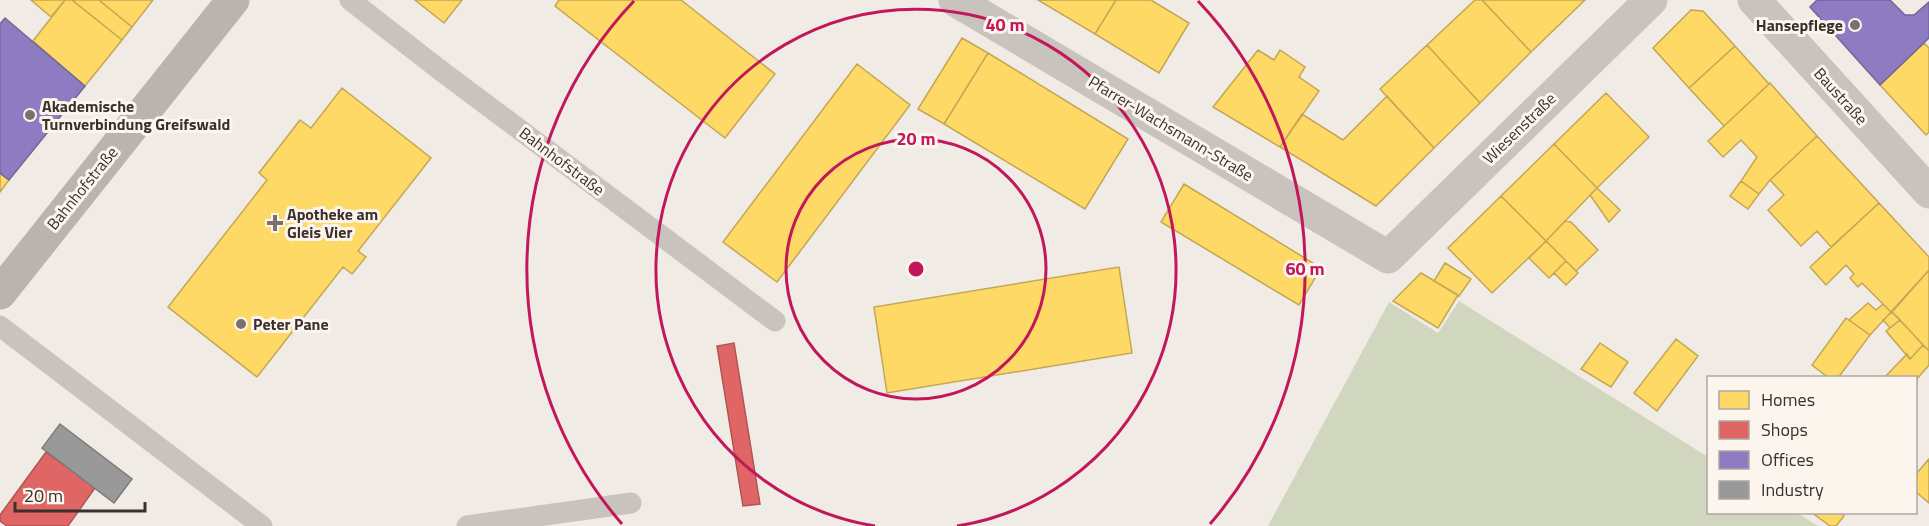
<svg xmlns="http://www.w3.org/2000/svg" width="1929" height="526" font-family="'Titillium Web',sans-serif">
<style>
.green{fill:#d1d6bf}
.homes{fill:#ffd966;stroke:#c4a654;stroke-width:1.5}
.shops{fill:#e06666;stroke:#ae5654;stroke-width:1.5}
.offices{fill:#8e7cc3;stroke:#756595;stroke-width:1.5}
.industry{fill:#999;stroke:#7d7a78;stroke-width:1.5}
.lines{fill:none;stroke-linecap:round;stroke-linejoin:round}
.service{stroke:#c9c3be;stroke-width:21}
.minor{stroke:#c9c3be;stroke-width:33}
.secondary{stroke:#bab3ae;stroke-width:33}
.ring{fill:none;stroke:#c2185b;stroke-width:3}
.poi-dot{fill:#7a716c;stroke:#fbf5ee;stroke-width:2}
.labels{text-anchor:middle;stroke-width:6;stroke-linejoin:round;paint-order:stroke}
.poi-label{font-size:16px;font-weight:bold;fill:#3b302b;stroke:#fbf5ee;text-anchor:start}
.street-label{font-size:16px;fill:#3b302b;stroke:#fbf5ee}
.centre{fill:#c2185b;stroke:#fbf5ee;stroke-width:3}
.ring-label{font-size:18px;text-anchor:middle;font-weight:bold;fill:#c2185b;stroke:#fbf5ee;stroke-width:6;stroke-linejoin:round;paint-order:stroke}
</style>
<rect width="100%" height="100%" fill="#f0ebe5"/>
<path class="green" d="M 1459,301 L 1708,457 L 1708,512 L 1797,513 L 1818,526 L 1268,526 L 1389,302 L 1438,333 Z"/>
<path class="homes" d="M 31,0 L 65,0 L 51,17 Z
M 65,0 L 72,0 L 122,40 L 85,86 L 33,41 Z
M 72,0 L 99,0 L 132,27 L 122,40 Z
M 99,0 L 153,0 L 132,27 Z
M 415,0 L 462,0 L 444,23 Z
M 559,0 L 681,0 L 775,74 L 725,138 L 555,6 Z
M 1038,0 L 1116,0 L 1095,34 Z
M 1116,0 L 1151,0 L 1189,23 L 1159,73 L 1095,34 Z
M 1475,0 L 1482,0 L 1531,52 L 1480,103 L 1427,45 Z
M 1482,0 L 1585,0 L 1531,52 Z
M 1691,10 L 1703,11 L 1735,46 L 1689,88 L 1653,48 Z
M 962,38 L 988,53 L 944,124 L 918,109 Z
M 1924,43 L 1929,48 L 1929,132 L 1926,135 L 1880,85 Z
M 1427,45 L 1480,103 L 1434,148 L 1380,89 Z
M 1735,46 L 1769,84 L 1724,126 L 1689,88 Z
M 1258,50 L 1274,60 L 1280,50 L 1305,67 L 1299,77 L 1319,91 L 1280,147 L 1213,107 Z
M 988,53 L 1128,139 L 1085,209 L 944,124 Z
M 857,64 L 910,105 L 777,282 L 723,242 Z
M 1770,83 L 1817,136 L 1770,180 L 1759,194 L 1741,181 L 1757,157 L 1741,140 L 1723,157 L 1708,141 Z
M 342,88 L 431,158 L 358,251 L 366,257 L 352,274 L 343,267 L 257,377 L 168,307 L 267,180 L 259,173 L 300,120 L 311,128 Z
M 1606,93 L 1649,137 L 1597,188 L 1554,144 Z
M 1387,96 L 1434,148 L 1376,206 L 1280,147 L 1302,114 L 1343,140 Z
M 1817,136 L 1879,203 L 1831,247 L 1817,231 L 1801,246 L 1768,210 L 1784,195 L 1770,180 Z
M 1554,144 L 1597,188 L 1546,241 L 1501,196 Z
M 0,173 L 9,180 L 0,192 Z
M 1741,181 L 1759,194 L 1748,209 L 1730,196 Z
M 1184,184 L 1321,268 L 1299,305 L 1161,222 Z
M 1597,188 L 1620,210 L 1609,222 L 1590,195 Z
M 1501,196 L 1546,241 L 1492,293 L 1448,248 Z
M 1879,203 L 1929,257 L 1929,270 L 1891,312 L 1862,283 L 1858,287 L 1850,278 L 1854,274 L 1846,265 L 1826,285 L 1810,267 Z
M 1565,221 L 1571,222 L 1598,250 L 1576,271 L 1546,241 Z
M 1546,241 L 1566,261 L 1549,278 L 1529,258 Z
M 1566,261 L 1578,273 L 1566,285 L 1554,273 Z
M 1445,263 L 1471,279 L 1459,296 L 1434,281 Z
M 1119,267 L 1132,353 L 887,393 L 874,307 Z
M 1929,270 L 1929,351 L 1892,312 Z
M 1421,273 L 1458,295 L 1438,328 L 1393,301 Z
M 1868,303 L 1876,310 L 1883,304 L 1891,312 L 1870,335 L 1849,320 Z
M 1892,312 L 1900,320 L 1890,328 L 1883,320 Z
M 1846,318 L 1870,335 L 1838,378 L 1829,378 L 1812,365 Z
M 1900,320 L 1923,345 L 1910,359 L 1886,331 Z
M 1676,339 L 1698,356 L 1657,411 L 1634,393 Z
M 1600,343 L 1628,362 L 1611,387 L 1581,369 Z
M 1923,345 L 1929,351 L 1929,365 L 1916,380 L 1916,378 L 1884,378 L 1907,354 L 1910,359 Z
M 1929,459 L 1929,503 L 1916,492 L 1916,474 Z
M 1811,512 L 1840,512 L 1844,516 L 1836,526 L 1830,526 Z"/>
<path class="shops" d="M 734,343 L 760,504 L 743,506 L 717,346 Z
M 46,452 L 95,488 L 68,526 L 7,526 L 0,521 L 0,515 Z"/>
<path class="offices" d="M 1817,0 L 1890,0 L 1905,15 L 1914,15 L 1929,2 L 1929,38 L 1880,85 L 1810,7 Z
M 5,18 L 85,86 L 9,180 L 0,173 L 0,24 Z"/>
<path class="industry" d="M 60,424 L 132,479 L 114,503 L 42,448 Z"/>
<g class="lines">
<path class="service" d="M 350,0 L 440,70 L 775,321
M 0,326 L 262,526
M 467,526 L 631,503"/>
<path class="minor" d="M 955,0 L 1388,257 L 1651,0
M 1754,0 L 1929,192"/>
<path class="secondary" d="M 0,293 L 233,0"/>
</g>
<g class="ring">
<circle cx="916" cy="269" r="130"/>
<path d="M875 526A260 260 0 1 1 957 526"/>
<path d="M622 524A389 389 0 0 1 634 1M1198 1A389 389 0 0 1 1210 524"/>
</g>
<g class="poi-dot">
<circle cx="1855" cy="25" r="6"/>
<circle cx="30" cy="115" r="6"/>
<path d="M272 214h6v6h6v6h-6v6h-6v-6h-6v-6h6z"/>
<circle cx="241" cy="324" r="6"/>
</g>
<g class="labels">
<g class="poi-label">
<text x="1843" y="31" text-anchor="end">Hansepflege</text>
<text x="42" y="112">Akademische<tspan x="42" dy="18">Turnverbindung Greifswald</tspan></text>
<text x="287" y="220">Apotheke am<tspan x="287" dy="18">Gleis Vier</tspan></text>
<text x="253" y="330">Peter Pane</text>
</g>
<g class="street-label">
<text transform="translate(1841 96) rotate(48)" y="6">Baustraße</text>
<text transform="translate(1171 128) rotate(31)" y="6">Pfarrer-Wachsmann-Straße</text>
<text transform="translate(1519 128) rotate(-44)" y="6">Wiesenstraße</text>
<text transform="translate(562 161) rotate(37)" y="6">Bahnhofstraße</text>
<text transform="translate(82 188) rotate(-51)" y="6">Bahnhofstraße</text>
</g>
</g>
<circle cx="916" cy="269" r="9" class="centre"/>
<g class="ring-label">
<text x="1005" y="31">40 m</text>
<text x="916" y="145">20 m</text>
<text x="1305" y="275">60 m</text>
</g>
<rect x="1707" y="376" width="210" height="138" fill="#fbf5ee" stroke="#aea6a0" stroke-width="1.5"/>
<rect x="1719" y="391" width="30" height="18" fill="#ffd966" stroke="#aea6a0" stroke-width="1.5"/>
<text x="1761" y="406" font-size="18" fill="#3b302b">Homes</text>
<rect x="1719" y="421" width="30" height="18" fill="#e06666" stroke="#aea6a0" stroke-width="1.5"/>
<text x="1761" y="436" font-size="18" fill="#3b302b">Shops</text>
<rect x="1719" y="451" width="30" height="18" fill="#8e7cc3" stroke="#aea6a0" stroke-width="1.5"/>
<text x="1761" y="466" font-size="18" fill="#3b302b">Offices</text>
<rect x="1719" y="481" width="30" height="18" fill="#999999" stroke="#aea6a0" stroke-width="1.5"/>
<text x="1761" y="496" font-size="18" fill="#3b302b">Industry</text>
<path d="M15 502v9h130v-9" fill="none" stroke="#3b302b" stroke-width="3"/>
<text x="24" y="502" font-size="18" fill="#3b302b" stroke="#fbf5ee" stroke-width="4.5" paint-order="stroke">20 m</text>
</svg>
